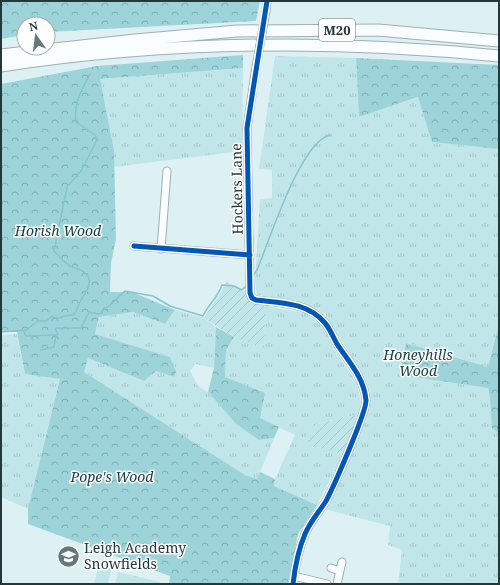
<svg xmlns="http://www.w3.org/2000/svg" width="500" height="585" font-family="'Noto Serif',serif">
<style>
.grass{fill:url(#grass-tufts)}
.forest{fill:url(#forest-crowns)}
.garden{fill:url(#garden-furrows)}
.pitch{fill:#c0e6ea}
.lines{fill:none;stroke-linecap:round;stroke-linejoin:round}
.stream{stroke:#85c5cb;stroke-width:1.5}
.minor-casing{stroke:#9eafb1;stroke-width:9}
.highway-casing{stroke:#9eafb1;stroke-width:13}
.minor{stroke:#fafdfd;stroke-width:7}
.highway{stroke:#fafdfd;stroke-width:11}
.minor-bridge-casing{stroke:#9eafb1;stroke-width:9;stroke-linecap:butt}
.minor-bridge{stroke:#fafdfd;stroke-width:7}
.cycleway-casing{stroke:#fefefe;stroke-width:8}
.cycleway{stroke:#0057b8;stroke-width:5}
.labels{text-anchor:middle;stroke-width:3;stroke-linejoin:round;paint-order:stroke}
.shield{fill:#fefefe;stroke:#667374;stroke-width:1}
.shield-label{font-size:13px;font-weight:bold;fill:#253839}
.street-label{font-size:14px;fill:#253839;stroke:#fefefe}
.park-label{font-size:14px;font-style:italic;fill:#143c40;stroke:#fefefe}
.poi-label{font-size:14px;fill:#253839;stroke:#fefefe;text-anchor:start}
</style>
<defs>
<pattern id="grass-tufts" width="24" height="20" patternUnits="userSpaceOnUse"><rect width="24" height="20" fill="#c0e6ea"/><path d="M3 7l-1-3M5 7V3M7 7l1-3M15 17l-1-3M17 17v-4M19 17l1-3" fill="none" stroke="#a5c6c9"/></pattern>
<pattern id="forest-crowns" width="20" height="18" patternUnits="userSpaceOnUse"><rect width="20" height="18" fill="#9dd4d9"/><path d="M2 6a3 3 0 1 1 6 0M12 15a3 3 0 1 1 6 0" fill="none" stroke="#80adb1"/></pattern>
<pattern id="garden-furrows" width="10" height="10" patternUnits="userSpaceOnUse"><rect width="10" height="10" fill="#c0e6ea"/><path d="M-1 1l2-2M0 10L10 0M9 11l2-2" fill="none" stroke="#a5c6c9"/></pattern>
</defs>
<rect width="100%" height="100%" fill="#ddf1f4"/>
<path class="grass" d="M 275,56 L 356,58 L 359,117 L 419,97 L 432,142 L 499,149 L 499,324 L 488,367 L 407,343 L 400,375 L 488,388 L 490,397 L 499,410 L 499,584 L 398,584 L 402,550 L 388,545 L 390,526 L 324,509 L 367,412 L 370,392 L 367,382 L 325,314 L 294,300 L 257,295 L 255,281 L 260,199 L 272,198 L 272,170 L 259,169 Z
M 243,68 L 242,151 L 114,167 L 114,150 L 100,79 Z
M 266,306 L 305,313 L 322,326 L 336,352 L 357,383 L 361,403 L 360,414 L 316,424 L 304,440 L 320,448 L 343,454 L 317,505 L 274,486 L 275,479 L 295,435 L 260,418 L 225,377 L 226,350 L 234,337 L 264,348 Z
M 175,310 L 204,318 L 216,327 L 214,368 L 195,364 L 190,371 L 198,386 L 208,392 L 236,424 L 259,440 L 274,438 L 257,480 L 245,475 L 84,372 L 88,358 L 144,381 L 156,371 L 173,377 L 170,357 L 95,334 L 99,317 L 133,312 L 165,324 Z
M 17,334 L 25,374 L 60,379 L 28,509 L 1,497 L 1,335 Z
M 118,572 L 160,582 L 159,584 L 115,584 Z"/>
<path class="forest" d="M 1,1 L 260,1 L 256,21 L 48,32 L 48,24 L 24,24 L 24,35 L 1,39 Z
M 243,55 L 243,68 L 100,79 L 114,150 L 116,239 L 111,263 L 110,292 L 132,292 L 175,310 L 165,324 L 133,312 L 99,317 L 95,334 L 170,357 L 176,372 L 174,377 L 156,371 L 144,381 L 88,358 L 84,372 L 245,475 L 257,479 L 260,472 L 275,479 L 274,486 L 317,505 L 298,534 L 288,584 L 169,584 L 170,576 L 28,524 L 28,509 L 60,379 L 25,374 L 17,332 L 1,332 L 1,84 L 97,66 Z
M 356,58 L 499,65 L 499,149 L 432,142 L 418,97 L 359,117 Z
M 499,324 L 499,433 L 492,428 L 490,397 L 488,388 L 400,375 L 406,343 L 488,367 Z
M 216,327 L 234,337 L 226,350 L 225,377 L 265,393 L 260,418 L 279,427 L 274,438 L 259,440 L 236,424 L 208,392 L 214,368 Z"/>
<path class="garden" d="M 227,282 L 248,294 L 250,301 L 266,306 L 264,348 L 234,337 L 204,318 Z
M 360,414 L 343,454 L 320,448 L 303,440 L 316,424 Z"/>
<path class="pitch" d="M 99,563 L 112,566 L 108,584 L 94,584 Z"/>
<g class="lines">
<path class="stream" d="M 253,276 L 257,270 C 269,242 300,142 330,135
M 23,330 L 26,336 L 55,335
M 1,332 L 26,330 L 38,321 L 46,321 L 51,317 L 60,318 L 64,316 L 73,315 C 78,311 77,307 80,302 C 85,293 96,281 84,272 C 80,269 74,269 70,266 C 64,263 59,255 54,251 L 67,187 L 81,171 L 97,140 L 95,135 L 76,122 C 73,104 82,89 90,74
M 30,335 L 33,340
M 41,350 L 54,347 L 56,335 L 58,334 L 55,329 L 57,328 L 81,328 L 89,312 L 98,314 L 102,313 L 104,308 L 108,307 L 125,291 L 153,296 L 170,306 L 203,316 C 208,305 218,297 222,285 L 234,286 L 242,290 L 246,286"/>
<defs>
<path id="minor" d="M 266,11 L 267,1
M 256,67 L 247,128 L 250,293 L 252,298 L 256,300 C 281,303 307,302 325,323 C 331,330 334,340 339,347 C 351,364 364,379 366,400 C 367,411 333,488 326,501 C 319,512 310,522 305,534 C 298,550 295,567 293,584
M 134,246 L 250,255
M 161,249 L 167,171
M 331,568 L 340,571
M 294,576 L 327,584
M 337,584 L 342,562"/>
<path id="highway" d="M 1,55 L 135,40 L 237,31 L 378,30 L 499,41
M 1,66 C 166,41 333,39 499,56"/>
</defs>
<use href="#minor" class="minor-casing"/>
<use href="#highway" class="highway-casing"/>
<use href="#minor" class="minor"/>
<use href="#highway" class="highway"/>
<defs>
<path id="minor-bridge" d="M 256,67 L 266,11"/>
</defs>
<use href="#minor-bridge" class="minor-bridge-casing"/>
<use href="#minor-bridge" class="minor-bridge"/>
<defs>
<path id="cycleway" d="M 267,1 L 247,128 L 250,293 L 252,298 L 256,300 C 281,303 307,302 325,323 C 331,330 334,340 339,347 C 351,364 364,379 366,400 C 367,411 333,488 326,501 C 319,512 310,522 305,534 C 298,550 295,567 293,584
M 134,246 L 250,255"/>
</defs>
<use href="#cycleway" class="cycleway-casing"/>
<use href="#cycleway" class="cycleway"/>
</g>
<defs>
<symbol id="school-disc" viewBox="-11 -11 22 22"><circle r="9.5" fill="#65797a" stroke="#fefefe"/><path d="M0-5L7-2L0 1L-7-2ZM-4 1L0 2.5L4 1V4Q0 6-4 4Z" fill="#fff"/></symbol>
</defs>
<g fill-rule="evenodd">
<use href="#school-disc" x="56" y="544" width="25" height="25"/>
</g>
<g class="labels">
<rect class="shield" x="319" y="19" width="36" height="22" rx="3"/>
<g class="shield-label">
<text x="337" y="35">M20</text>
</g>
<g class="street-label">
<text transform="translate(237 189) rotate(-91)" y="5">Hockers Lane</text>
</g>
<g class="park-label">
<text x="58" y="236">Horish Wood</text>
<text x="418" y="360">Honeyhills<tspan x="418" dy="16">Wood</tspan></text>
<text x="112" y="482">Pope's Wood</text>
</g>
<g class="poi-label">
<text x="84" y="553">Leigh Academy<tspan x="84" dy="16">Snowfields</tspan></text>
</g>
</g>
<rect width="500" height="585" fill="none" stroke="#253839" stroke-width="4"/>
<g transform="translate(36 36) rotate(346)"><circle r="19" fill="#fefefe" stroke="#a7afaf"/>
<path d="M0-3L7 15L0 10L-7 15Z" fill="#65797a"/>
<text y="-6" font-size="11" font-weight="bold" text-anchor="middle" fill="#253839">N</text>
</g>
</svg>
